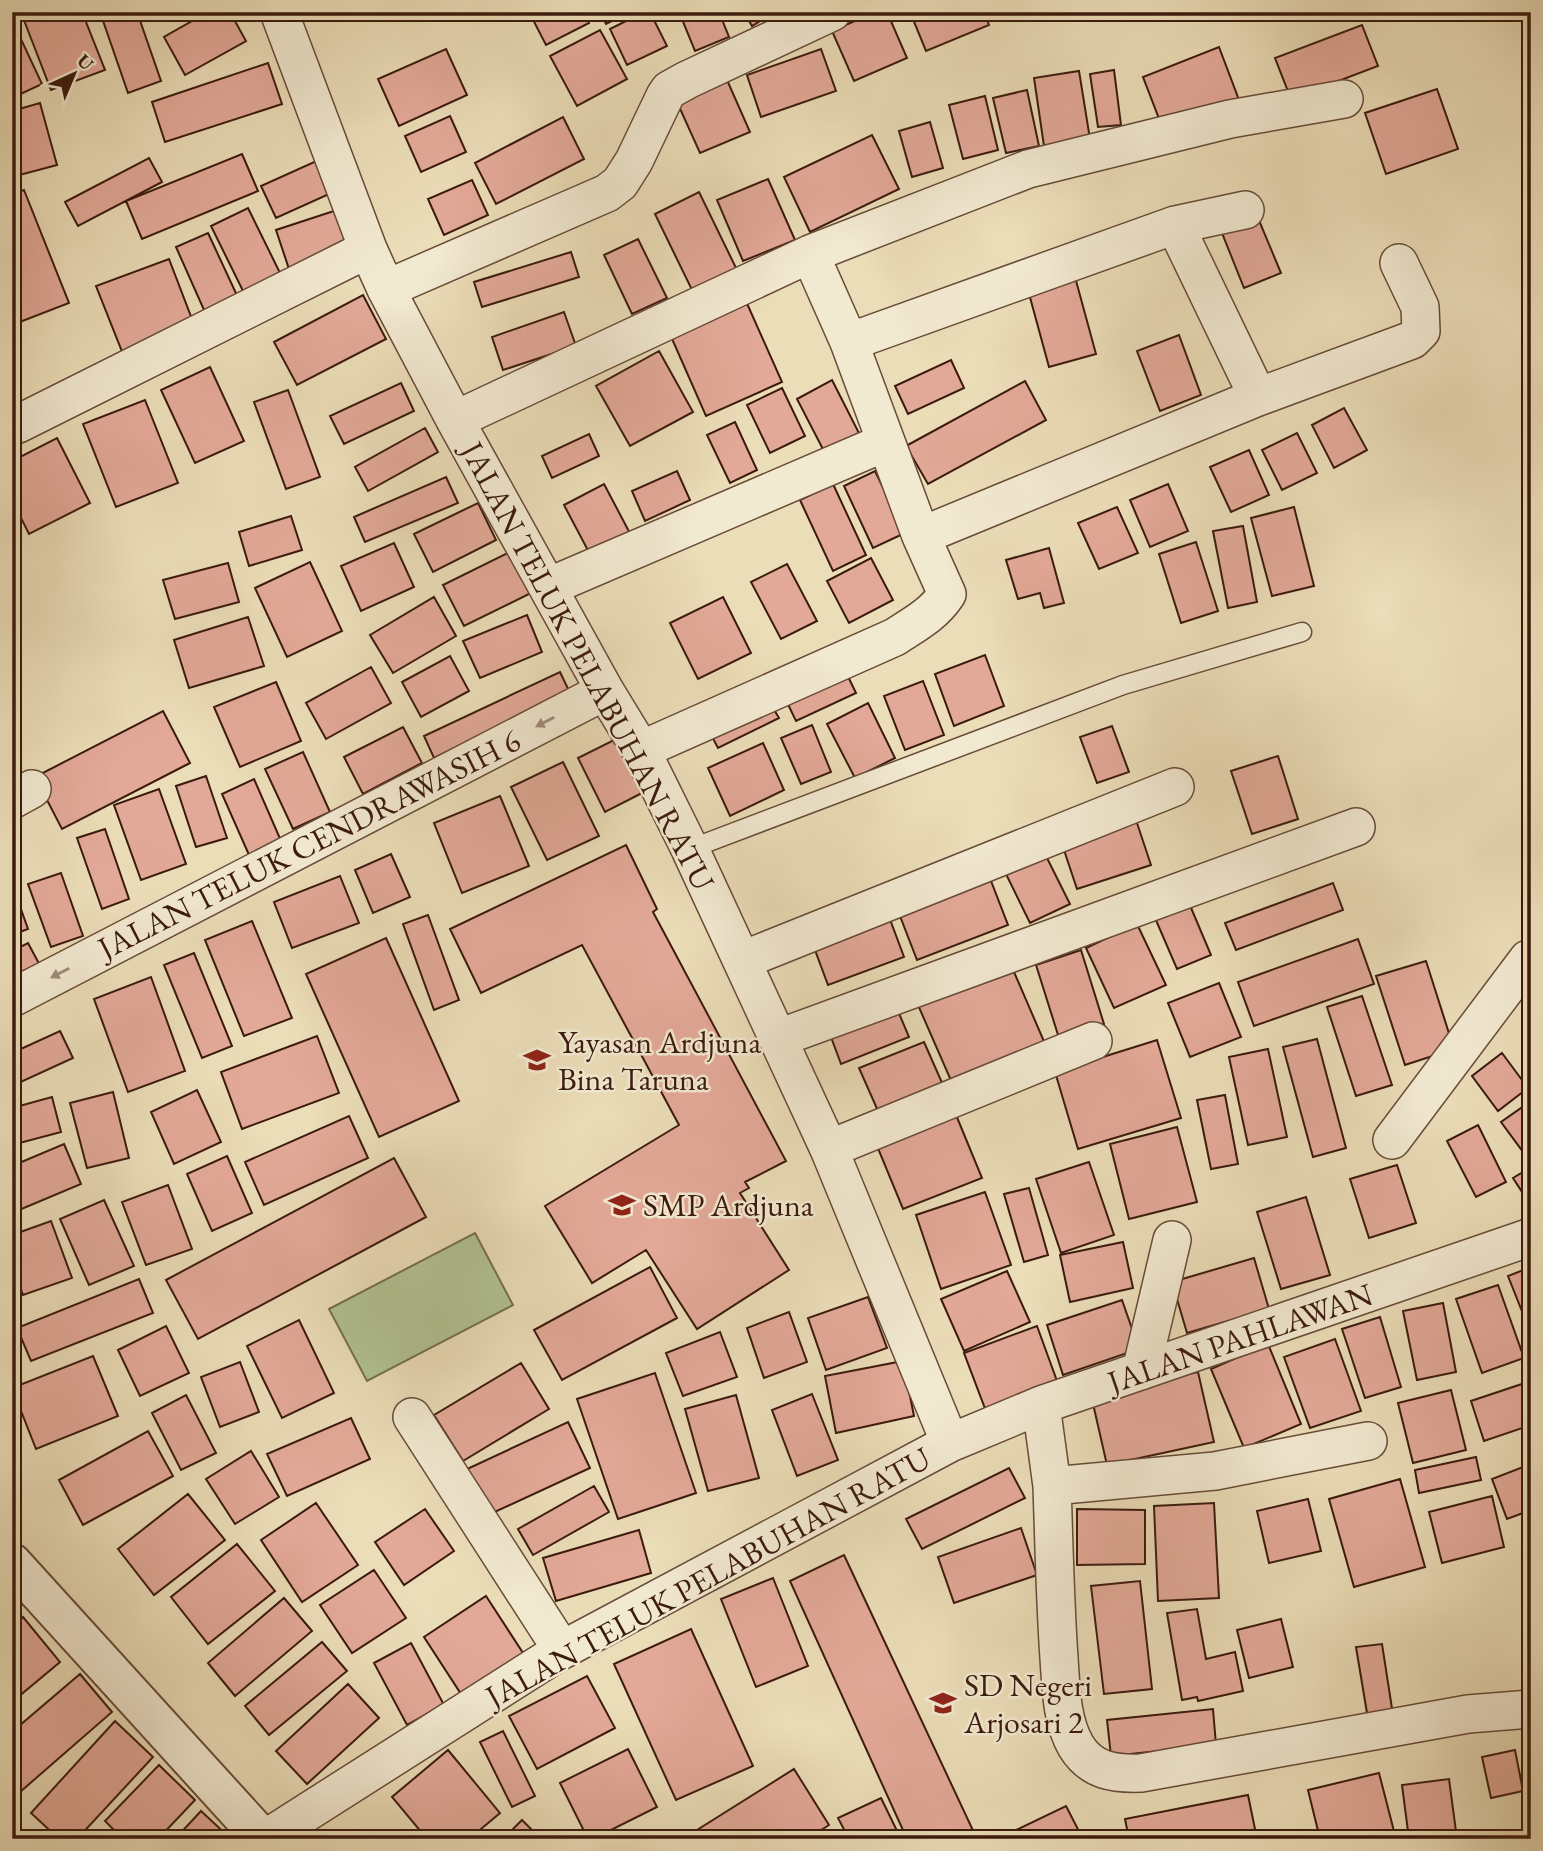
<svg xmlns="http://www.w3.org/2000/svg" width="1543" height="1851" font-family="'EB Garamond',serif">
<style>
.green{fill:#b1c293;stroke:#766e50;stroke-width:2}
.building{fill:#e3a998;stroke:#3b1a0e;stroke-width:2}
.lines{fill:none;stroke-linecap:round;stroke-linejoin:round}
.service-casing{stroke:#674b38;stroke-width:21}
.minor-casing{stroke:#674b38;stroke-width:40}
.tertiary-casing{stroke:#674b38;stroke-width:42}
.service{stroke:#f2e9d1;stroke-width:18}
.minor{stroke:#f2e9d1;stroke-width:37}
.tertiary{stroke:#f2e9d1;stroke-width:38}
.oneway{fill:#a08c79}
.labels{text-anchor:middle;stroke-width:5;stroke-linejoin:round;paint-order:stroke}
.street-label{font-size:32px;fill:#3b1a0e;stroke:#f2e9d1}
.poi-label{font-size:32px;fill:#3b1a0e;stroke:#f2e9d1;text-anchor:start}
</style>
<rect width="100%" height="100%" fill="#ebddb8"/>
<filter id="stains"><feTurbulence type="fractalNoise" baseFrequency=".00286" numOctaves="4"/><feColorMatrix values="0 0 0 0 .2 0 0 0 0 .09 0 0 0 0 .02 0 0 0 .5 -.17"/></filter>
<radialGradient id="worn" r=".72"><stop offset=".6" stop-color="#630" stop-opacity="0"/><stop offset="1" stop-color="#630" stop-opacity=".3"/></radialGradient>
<path class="green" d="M 475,1233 L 513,1305 L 367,1381 L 329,1309 Z"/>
<path class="building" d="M 28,12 L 82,12 L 105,70 L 51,90 L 22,15 Z
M 100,12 L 137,12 L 161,81 L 128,93 Z
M 208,12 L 230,12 L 246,41 L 185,75 L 164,37 Z
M 529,12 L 584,12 L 589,23 L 546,45 Z
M 600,12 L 630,12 L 606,24 Z
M 644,12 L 650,12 L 667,46 L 627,65 L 610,29 Z
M 679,12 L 719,12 L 729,37 L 695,51 Z
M 744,12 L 775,12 L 752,26 Z
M 875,12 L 887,12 L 907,58 L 854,81 L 832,31 Z
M 910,12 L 984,12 L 989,25 L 926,51 Z
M 12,20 L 42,84 L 12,98 Z
M 1362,25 L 1378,66 L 1291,99 L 1275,58 Z
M 600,30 L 627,79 L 577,106 L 550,56 Z
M 1219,47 L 1239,100 L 1163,129 L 1143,77 Z
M 446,49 L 467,95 L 399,126 L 378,79 Z
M 821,49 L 836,91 L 761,117 L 747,75 Z
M 268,63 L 282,104 L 165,142 L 152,102 Z
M 1114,70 L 1121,125 L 1098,127 L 1090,74 Z
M 1079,71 L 1090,139 L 1044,146 L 1034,78 Z
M 727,80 L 750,132 L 700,153 L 677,102 Z
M 1437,89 L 1458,149 L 1386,174 L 1365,113 Z
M 1027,90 L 1039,146 L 1006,153 L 993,98 Z
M 985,96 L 998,150 L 963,159 L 949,105 Z
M 40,103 L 57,165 L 12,177 L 12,111 Z
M 450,116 L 466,152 L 421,172 L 405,136 Z
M 563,117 L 584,159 L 496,204 L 475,163 Z
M 930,122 L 943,168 L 912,177 L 899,131 Z
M 872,135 L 899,189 L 810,232 L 784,177 Z
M 242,154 L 258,191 L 142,239 L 126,201 Z
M 149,158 L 162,182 L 78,226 L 65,202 Z
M 323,158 L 338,190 L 276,218 L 261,186 Z
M 768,179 L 795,240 L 743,261 L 717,200 Z
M 472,180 L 488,215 L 444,235 L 428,199 Z
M 24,190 L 69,303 L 12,325 L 12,194 Z
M 699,192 L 737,270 L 693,292 L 655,214 Z
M 346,207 L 359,250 L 290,272 L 276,230 Z
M 248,208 L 282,277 L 245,295 L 211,226 Z
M 1258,218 L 1281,273 L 1244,288 L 1222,233 Z
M 208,233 L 241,304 L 208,319 L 176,247 Z
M 638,239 L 667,298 L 632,314 L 604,255 Z
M 571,252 L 579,277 L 482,307 L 474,282 Z
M 169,259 L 195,327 L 123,354 L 96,286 Z
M 1075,277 L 1096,354 L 1049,367 L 1028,290 Z
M 363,295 L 386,339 L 297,385 L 274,342 Z
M 745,299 L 782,382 L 706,416 L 669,332 Z
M 564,312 L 576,346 L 503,370 L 492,337 Z
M 1179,335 L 1201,395 L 1160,411 L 1137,351 Z
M 659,351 L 693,412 L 630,446 L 596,386 Z
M 951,360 L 964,388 L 908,414 L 895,386 Z
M 210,367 L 244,441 L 195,463 L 161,390 Z
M 832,380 L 863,441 L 828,459 L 797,399 Z
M 1025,381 L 1046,420 L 928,484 L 906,446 Z
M 401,383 L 414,411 L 344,444 L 330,416 Z
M 782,388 L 805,436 L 770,453 L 747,405 Z
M 288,390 L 320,477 L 286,489 L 254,402 Z
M 145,400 L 178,483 L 116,507 L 83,424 Z
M 1344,408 L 1367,450 L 1334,468 L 1312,425 Z
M 735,422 L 757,470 L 730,483 L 707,435 Z
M 425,428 L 438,452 L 368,491 L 355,467 Z
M 1297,433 L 1317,473 L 1282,490 L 1262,450 Z
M 589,434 L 599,456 L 552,478 L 542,456 Z
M 57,438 L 90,503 L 29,534 L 12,500 L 12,461 Z
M 1249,450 L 1269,495 L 1231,512 L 1210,467 Z
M 677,471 L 690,500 L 645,521 L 632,491 Z
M 875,471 L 905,533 L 873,548 L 844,486 Z
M 446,477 L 458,503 L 365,542 L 354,517 Z
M 604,484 L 633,539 L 593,560 L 564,505 Z
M 833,484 L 866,555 L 833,571 L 800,500 Z
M 1168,484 L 1188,531 L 1150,547 L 1130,500 Z
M 478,503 L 496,540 L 433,572 L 414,534 Z
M 1117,507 L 1138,553 L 1099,569 L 1078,523 Z
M 1294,507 L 1314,586 L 1272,596 L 1251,518 Z
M 291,516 L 302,550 L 249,566 L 239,532 Z
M 1243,526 L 1257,602 L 1228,608 L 1213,531 Z
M 1196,542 L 1218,611 L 1181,623 L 1159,554 Z
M 394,543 L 414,587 L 361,611 L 341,566 Z
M 1049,548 L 1064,603 L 1044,608 L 1040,593 L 1018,599 L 1006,560 Z
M 516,549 L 537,590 L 464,626 L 443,585 Z
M 871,558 L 893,600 L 849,623 L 827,581 Z
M 310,562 L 342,631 L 287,657 L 255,588 Z
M 228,563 L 239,602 L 175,619 L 163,580 Z
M 787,564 L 817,621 L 781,639 L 751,582 Z
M 434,597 L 456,636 L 393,673 L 370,635 Z
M 723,597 L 751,653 L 698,679 L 670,623 Z
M 527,615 L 542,652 L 480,678 L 463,641 Z
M 248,617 L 264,666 L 189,688 L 174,640 Z
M 985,655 L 1004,706 L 954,726 L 935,674 Z
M 450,656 L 469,691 L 421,717 L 402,682 Z
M 842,664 L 856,693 L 796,721 L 782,692 Z
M 371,667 L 391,703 L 326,739 L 306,703 Z
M 560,672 L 570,693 L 434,758 L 424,736 Z
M 923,681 L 944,735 L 905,750 L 884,696 Z
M 276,682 L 301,741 L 240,767 L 214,707 Z
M 769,701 L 779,718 L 718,748 L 709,731 Z
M 868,703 L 895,758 L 855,778 L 827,724 Z
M 163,711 L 190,763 L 62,829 L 35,777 Z
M 812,725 L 831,772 L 801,784 L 781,738 Z
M 1112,726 L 1129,772 L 1097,783 L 1080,737 Z
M 403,727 L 422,763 L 363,794 L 344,757 Z
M 620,737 L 646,791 L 605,812 L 578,758 Z
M 763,743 L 784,790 L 730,816 L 708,768 Z
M 303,752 L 330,812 L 293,829 L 265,769 Z
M 1278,756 L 1298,819 L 1252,834 L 1231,771 Z
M 563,762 L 599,836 L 547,860 L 511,787 Z
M 206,776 L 227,838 L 196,847 L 176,786 Z
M 254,779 L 285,850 L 253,864 L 222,794 Z
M 159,789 L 186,864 L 141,880 L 114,805 Z
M 500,796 L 529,866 L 462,893 L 434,823 Z
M 1134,814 L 1151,865 L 1077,889 L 1060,838 Z
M 105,829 L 129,899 L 102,909 L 77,838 Z
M 626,845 L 657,909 L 653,912 L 786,1161 L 745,1182 L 749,1188 L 740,1193 L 789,1270 L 697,1329 L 646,1250 L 592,1283 L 545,1206 L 679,1125 L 582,945 L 481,993 L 450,929 Z
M 1044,852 L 1070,904 L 1030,923 L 1005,872 Z
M 391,854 L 410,897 L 373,913 L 355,870 Z
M 986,868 L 1008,925 L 917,960 L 895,903 Z
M 61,873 L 83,936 L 51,947 L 28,884 Z
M 340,876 L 359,923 L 292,948 L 274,902 Z
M 1333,883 L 1343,910 L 1236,950 L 1225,923 Z
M 1186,896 L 1211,955 L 1177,969 L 1152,911 Z
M 17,898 L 28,929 L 12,935 L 12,900 Z
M 888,914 L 904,957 L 828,985 L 812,942 Z
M 428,915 L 459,1000 L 434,1010 L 403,924 Z
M 252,921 L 292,1018 L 244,1036 L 205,940 Z
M 1137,924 L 1166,985 L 1114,1008 L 1086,948 Z
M 386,938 L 459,1101 L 379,1137 L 306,974 Z
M 1358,939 L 1374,984 L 1254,1026 L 1238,982 Z
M 28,943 L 43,971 L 12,986 L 12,951 Z
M 1081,950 L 1104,1024 L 1059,1038 L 1036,965 Z
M 194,953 L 232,1046 L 202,1058 L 164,965 Z
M 1426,961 L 1454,1049 L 1405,1065 L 1376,976 Z
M 1011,965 L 1049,1053 L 956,1092 L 918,1005 Z
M 151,977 L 185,1071 L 128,1092 L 94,999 Z
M 1219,983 L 1241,1037 L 1190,1057 L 1168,1003 Z
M 1362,996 L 1392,1085 L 1356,1096 L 1327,1007 Z
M 895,1004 L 909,1037 L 841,1064 L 828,1029 Z
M 60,1031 L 73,1058 L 12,1086 L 12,1053 Z
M 317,1036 L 339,1093 L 242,1129 L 221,1072 Z
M 1317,1039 L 1346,1148 L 1313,1157 L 1283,1047 Z
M 1157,1040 L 1181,1118 L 1078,1149 L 1055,1072 Z
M 924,1042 L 943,1085 L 878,1111 L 859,1068 Z
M 1268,1049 L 1287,1137 L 1248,1145 L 1229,1057 Z
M 1502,1053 L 1528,1088 L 1498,1111 L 1472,1076 Z
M 197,1090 L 221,1142 L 174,1164 L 151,1112 Z
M 113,1092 L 129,1158 L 87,1168 L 70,1103 Z
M 1225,1095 L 1238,1164 L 1211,1169 L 1197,1100 Z
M 52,1097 L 61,1132 L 12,1145 L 12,1108 Z
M 1531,1101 L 1531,1152 L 1526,1156 L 1501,1122 Z
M 954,1110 L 982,1178 L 903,1209 L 875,1141 Z
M 349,1116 L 368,1158 L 264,1205 L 245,1162 Z
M 1478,1125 L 1506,1182 L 1476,1197 L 1447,1141 Z
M 1177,1127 L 1197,1202 L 1129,1219 L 1110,1144 Z
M 64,1144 L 81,1184 L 12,1213 L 12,1166 Z
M 227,1156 L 252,1213 L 212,1231 L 187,1174 Z
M 394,1158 L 426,1217 L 198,1339 L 166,1280 Z
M 1089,1162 L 1114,1235 L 1061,1253 L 1036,1179 Z
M 1397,1165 L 1416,1223 L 1369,1238 L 1350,1179 Z
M 1531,1167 L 1531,1206 L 1513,1178 Z
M 168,1185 L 192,1249 L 146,1265 L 122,1202 Z
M 1029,1188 L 1048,1255 L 1024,1262 L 1004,1194 Z
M 985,1192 L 1011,1265 L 941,1289 L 916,1215 Z
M 1306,1197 L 1330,1275 L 1281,1289 L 1257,1212 Z
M 104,1200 L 134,1266 L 89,1285 L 60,1219 Z
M 51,1221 L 72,1278 L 23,1295 L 12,1265 L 12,1235 Z
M 1123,1242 L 1133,1288 L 1070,1302 L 1060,1255 Z
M 1254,1258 L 1269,1309 L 1187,1333 L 1172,1282 Z
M 650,1267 L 677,1318 L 562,1380 L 534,1330 Z
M 1531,1267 L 1531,1334 L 1508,1276 Z
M 1007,1271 L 1030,1322 L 964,1351 L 941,1299 Z
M 139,1279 L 153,1313 L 31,1361 L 17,1328 Z
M 1498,1285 L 1524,1358 L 1482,1373 L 1456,1299 Z
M 868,1297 L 887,1348 L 826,1370 L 808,1318 Z
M 1122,1300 L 1139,1349 L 1063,1375 L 1047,1325 Z
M 1443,1303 L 1456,1372 L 1417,1380 L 1403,1311 Z
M 789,1312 L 807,1362 L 764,1378 L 747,1328 Z
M 1380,1317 L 1401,1387 L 1365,1398 L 1342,1329 Z
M 299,1320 L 334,1393 L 282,1418 L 247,1346 Z
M 166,1326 L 189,1373 L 140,1396 L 118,1350 Z
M 1037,1326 L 1061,1392 L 989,1419 L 964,1353 Z
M 720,1332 L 737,1377 L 683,1396 L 666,1353 Z
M 1335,1339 L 1361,1411 L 1310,1428 L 1284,1357 Z
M 1268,1344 L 1301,1424 L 1244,1448 L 1211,1369 Z
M 93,1356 L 118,1416 L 36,1449 L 12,1388 Z
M 903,1361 L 914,1416 L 836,1433 L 825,1376 Z
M 240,1362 L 259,1412 L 220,1427 L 201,1377 Z
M 521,1363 L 549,1409 L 463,1461 L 434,1415 Z
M 1198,1372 L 1214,1442 L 1107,1465 L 1091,1395 Z
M 655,1373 L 696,1493 L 618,1519 L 577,1399 Z
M 1531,1381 L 1531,1425 L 1484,1441 L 1471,1401 Z
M 1451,1390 L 1466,1450 L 1413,1463 L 1398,1403 Z
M 812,1394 L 838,1460 L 797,1476 L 772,1410 Z
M 186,1395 L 216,1453 L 181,1470 L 152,1413 Z
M 736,1395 L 759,1478 L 708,1491 L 685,1409 Z
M 351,1418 L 370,1459 L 287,1496 L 267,1454 Z
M 568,1422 L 590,1468 L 486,1516 L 465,1470 Z
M 148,1431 L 173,1476 L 83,1525 L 59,1480 Z
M 251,1451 L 279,1497 L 235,1524 L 206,1479 Z
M 1476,1457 L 1481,1480 L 1419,1493 L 1415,1470 Z
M 1531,1464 L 1531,1510 L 1507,1519 L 1492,1479 Z
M 1009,1468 L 1025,1498 L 922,1549 L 906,1519 Z
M 1400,1479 L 1425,1567 L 1354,1587 L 1329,1499 Z
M 594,1486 L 609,1512 L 533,1555 L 518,1529 Z
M 188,1494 L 225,1540 L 154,1595 L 118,1549 Z
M 1492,1496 L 1504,1547 L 1442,1563 L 1429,1512 Z
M 1308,1499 L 1321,1551 L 1269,1563 L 1257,1511 Z
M 316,1503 L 358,1565 L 302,1602 L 261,1540 Z
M 1214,1503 L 1219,1598 L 1158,1601 L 1154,1506 Z
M 425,1509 L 454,1551 L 404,1585 L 375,1542 Z
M 1077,1509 L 1145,1510 L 1145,1564 L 1077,1565 Z
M 1021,1528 L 1037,1575 L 954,1603 L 938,1557 Z
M 639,1530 L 651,1573 L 556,1601 L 543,1558 Z
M 237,1544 L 275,1591 L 208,1644 L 171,1597 Z
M 844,1555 L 977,1839 L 907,1839 L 790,1581 Z
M 374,1570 L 406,1618 L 352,1653 L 320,1605 Z
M 1531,1573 L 1531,1595 L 1525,1575 Z
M 773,1578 L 808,1666 L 756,1687 L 721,1599 Z
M 1140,1581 L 1152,1689 L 1104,1694 L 1091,1586 Z
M 486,1596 L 525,1656 L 463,1697 L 424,1637 Z
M 284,1598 L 312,1631 L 235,1696 L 208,1663 Z
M 1197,1609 L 1206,1659 L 1235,1652 L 1243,1691 L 1198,1701 L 1197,1697 L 1182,1700 L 1167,1613 Z
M 23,1617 L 60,1662 L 12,1702 L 12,1626 Z
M 1281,1619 L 1293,1667 L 1249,1678 L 1237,1630 Z
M 691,1629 L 753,1766 L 676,1800 L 614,1664 Z
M 322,1642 L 347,1671 L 269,1735 L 245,1706 Z
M 411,1643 L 444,1705 L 407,1725 L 374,1663 Z
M 1382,1644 L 1393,1715 L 1368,1719 L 1356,1647 Z
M 80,1674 L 112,1712 L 12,1799 L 12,1732 Z
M 587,1676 L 615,1728 L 537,1769 L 509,1716 Z
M 348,1684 L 379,1718 L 307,1784 L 276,1751 Z
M 1213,1709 L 1216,1745 L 1111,1756 L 1107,1720 Z
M 115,1721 L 153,1757 L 77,1839 L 59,1839 L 31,1813 Z
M 503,1731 L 535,1796 L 512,1807 L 480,1742 Z
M 1531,1747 L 1531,1776 L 1525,1748 Z
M 628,1749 L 657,1807 L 593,1839 L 588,1839 L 560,1783 Z
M 448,1750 L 500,1813 L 469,1839 L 427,1839 L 392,1797 Z
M 1515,1750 L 1523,1791 L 1491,1798 L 1482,1757 Z
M 159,1765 L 195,1800 L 158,1839 L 123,1839 L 105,1821 Z
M 794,1769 L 829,1825 L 807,1839 L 703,1839 L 697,1830 Z
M 1379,1773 L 1396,1839 L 1320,1839 L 1308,1790 Z
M 1449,1779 L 1457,1839 L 1409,1839 L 1402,1785 Z
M 1248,1795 L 1256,1834 L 1230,1839 L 1129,1839 L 1125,1819 Z
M 881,1798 L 901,1839 L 849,1839 L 838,1818 Z
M 1066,1806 L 1083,1839 L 1020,1839 L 1016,1830 Z
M 201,1811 L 231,1839 L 175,1839 Z
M 522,1820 L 541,1839 L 503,1839 Z"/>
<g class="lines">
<defs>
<path id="service" d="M 690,849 L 1123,685 L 1302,632"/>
<path id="minor" d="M 279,12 L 368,249 L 386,289 L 455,420 L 605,691 L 641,750 L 690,849 L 829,1149 L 950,1443
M 1175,225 L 1245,210
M 810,254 L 849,342 L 921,536
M 386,289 L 607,193 L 620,183 L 634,161 L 665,96 L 669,90 L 687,80 L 832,12
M 849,342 L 1175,225 L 1258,397
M 455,420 L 810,254 L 1028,169 L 1230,119 L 1344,99
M 18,424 L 368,249
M 548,587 L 886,442
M 641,750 L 895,637 C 915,624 934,614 947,594 L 921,536 L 1258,397 L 1412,340 L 1421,331 L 1420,307 L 1399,263
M 12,800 L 32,789
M 743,960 L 1175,787
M 12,998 L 605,691
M 779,1038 L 1356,827
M 1392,1140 L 1528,959 L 1531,962
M 829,1149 L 1093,1041
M 1141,1371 L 1172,1240
M 1041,1405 L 1052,1486 L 1215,1471 L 1368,1441
M 412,1417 L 562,1650
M 1052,1486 C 1054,1543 1055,1601 1059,1658 C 1061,1686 1061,1720 1076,1746 C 1091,1771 1114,1774 1141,1773 L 1468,1714 L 1531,1709
M 265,1839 L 562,1650 L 950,1443 L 1041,1405 L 1531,1237"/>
<path id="tertiary" d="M 12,1563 L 263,1839"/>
</defs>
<use href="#service" class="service-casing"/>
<use href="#minor" class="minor-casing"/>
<use href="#tertiary" class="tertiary-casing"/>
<use href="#service" class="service"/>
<use href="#minor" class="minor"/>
<use href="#tertiary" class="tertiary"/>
</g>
<defs><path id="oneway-solid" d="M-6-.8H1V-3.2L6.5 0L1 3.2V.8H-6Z" transform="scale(1.75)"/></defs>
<g class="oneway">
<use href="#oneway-solid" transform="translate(545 722) rotate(153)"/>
<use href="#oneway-solid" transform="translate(60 973) rotate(153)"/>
</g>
<defs>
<symbol id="school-bare" viewBox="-9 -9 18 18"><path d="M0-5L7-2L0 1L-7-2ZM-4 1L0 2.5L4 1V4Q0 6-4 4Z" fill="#8f2418" stroke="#f2e9d1" stroke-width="2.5" paint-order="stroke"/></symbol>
</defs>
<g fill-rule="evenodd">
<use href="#school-bare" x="518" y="1041" width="38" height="38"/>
<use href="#school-bare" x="603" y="1186" width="38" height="38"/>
<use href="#school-bare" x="924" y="1684" width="38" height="38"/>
</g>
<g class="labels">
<g class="street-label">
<text transform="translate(588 666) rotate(62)" y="11">JALAN TELUK PELABUHAN RATU</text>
<text transform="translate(309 844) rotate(-27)" y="11">JALAN TELUK CENDRAWASIH 6</text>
<text transform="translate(1240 1338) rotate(-19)" y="11">JALAN PAHLAWAN</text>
<text transform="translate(708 1577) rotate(-29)" y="11">JALAN TELUK PELABUHAN RATU</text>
</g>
<g class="poi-label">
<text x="558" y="1053">Yayasan Ardjuna<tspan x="558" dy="37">Bina Taruna</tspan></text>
<text x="643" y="1216">SMP Ardjuna</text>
<text x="964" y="1696">SD Negeri<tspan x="964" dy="37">Arjosari 2</tspan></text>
</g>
</g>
<rect width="1543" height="1851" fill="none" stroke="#ebddb8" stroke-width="42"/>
<rect x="14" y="14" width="1515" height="1823" fill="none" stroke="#3b1a0e" stroke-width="3.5"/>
<rect x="21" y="21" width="1501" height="1809" fill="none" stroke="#3b1a0e" stroke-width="2"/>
<g transform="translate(74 74) rotate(44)" stroke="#f2e9d1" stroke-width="5" paint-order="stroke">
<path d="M0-5L12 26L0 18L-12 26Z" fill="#3b1a0e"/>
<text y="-10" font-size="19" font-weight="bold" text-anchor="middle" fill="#3b1a0e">U</text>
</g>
<rect width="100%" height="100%" filter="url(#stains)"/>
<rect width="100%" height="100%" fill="url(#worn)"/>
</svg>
